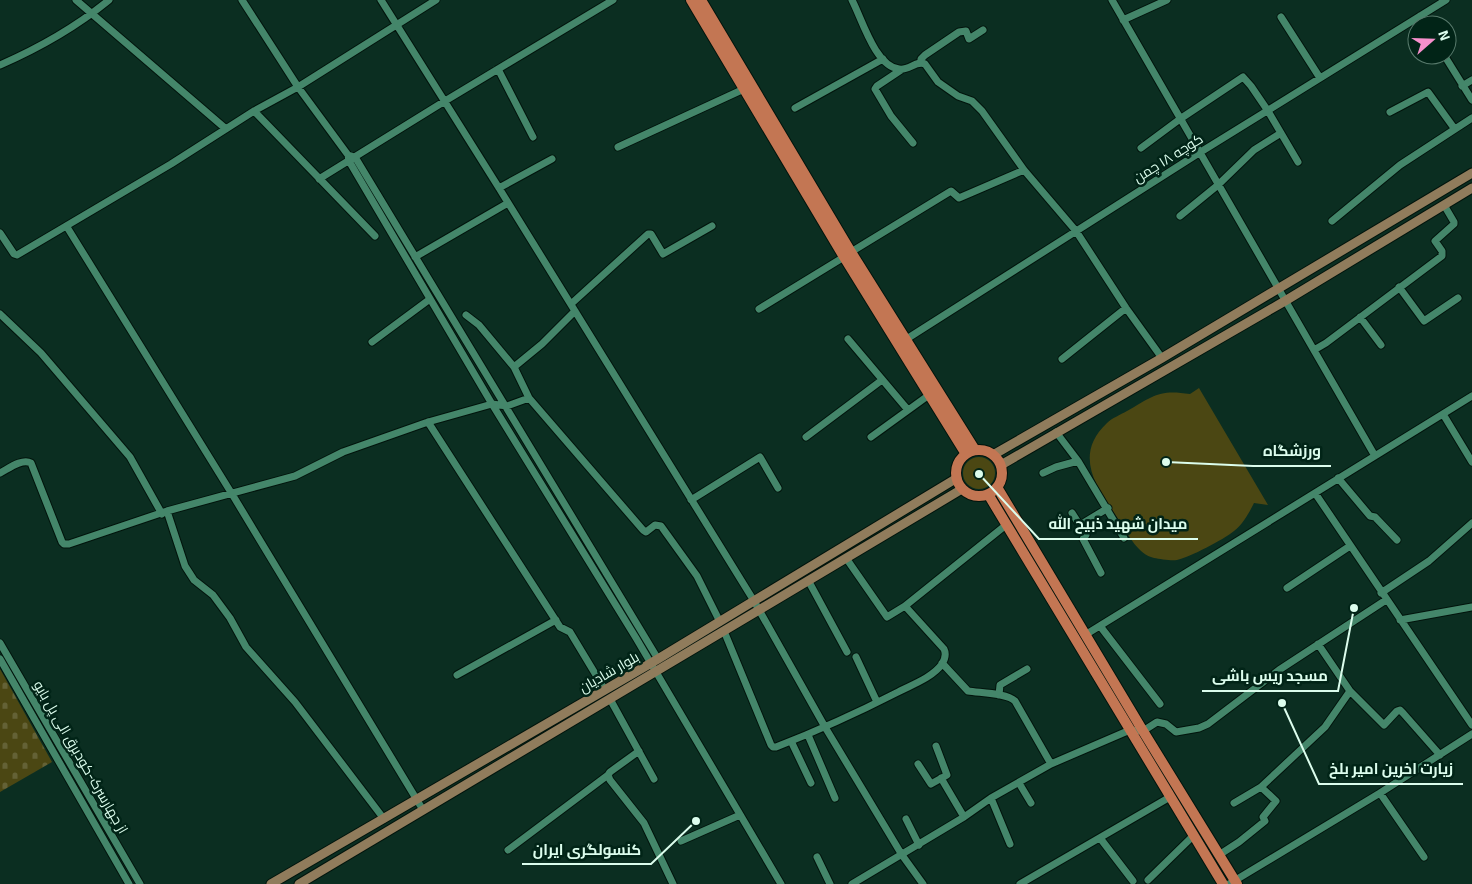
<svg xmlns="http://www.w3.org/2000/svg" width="1472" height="884" font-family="Georgia,Cairo,serif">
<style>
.grass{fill:#4b4713}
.cemetery{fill:url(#cemetery-stones)}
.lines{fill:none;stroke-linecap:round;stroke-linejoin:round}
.minor-casing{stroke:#02140c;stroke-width:9}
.major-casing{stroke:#02140c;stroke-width:11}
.highway-casing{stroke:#02140c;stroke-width:12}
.minor{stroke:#44866a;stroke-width:7}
.major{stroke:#907c5c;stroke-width:9}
.highway{stroke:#c37653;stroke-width:10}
.labels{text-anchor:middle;stroke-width:5;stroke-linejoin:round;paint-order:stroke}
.street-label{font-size:14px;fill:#dcfded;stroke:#012417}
.leader{fill:none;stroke:#dcfded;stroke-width:2}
.callout-dot{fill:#dcfded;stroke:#012417;stroke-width:2}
.callout-label{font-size:15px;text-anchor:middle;font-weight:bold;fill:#dcfded;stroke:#012417;stroke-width:5;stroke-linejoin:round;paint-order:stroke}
</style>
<defs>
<pattern id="cemetery-stones" width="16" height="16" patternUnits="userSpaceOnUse" patternTransform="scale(1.25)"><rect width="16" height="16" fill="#4b4713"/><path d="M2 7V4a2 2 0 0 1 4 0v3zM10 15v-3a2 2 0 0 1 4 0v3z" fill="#646236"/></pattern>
</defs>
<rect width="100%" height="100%" fill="#0b2e21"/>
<path class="grass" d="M 1199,388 L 1268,505 L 1254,503 C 1249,513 1243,524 1234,531 C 1223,540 1190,557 1177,560 C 1171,561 1160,559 1154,558 C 1138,554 1129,536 1121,523 C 1099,491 1071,457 1107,423 C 1112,418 1120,415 1127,411 C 1153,396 1159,389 1190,394 Z
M963 473a16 16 0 1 1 32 0a16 16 0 1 1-32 0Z"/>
<path class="cemetery" d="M 0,669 L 52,762 L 0,792 Z"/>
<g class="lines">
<defs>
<path id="minor" d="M 76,0 L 226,129
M 242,0 L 298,87 L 348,155 L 349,161 L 492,404 L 636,638 L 781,884
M 381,0 L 499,188 L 754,601 L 825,727 L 902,855 L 923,884
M 852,0 C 862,19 875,66 899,69 C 909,71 916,60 925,64 L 938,82 L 958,96 L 972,101 L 982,111 L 1024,170 L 1076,231 L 1126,308 L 1162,358
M 1112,0 L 1375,456
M 1420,16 L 1426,25
M 1281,17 L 1320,78
M 1123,20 L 1167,0
M 1444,55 L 1472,100
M 921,63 L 921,59 L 925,55 L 959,32 L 966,31 L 969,39 L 983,30
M 0,65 C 39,48 76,27 109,0
M 498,69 L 533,137
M 901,70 L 877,86 L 875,89 L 891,116 L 913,143
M 1462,86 L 1472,80
M 795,108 L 883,59
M 254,111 L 375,236
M 1390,112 L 1428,92 L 1454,128
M 618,147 L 744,89
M 1141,148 L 1180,119 L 1243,77 L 1251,86 L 1268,111 L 1298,162
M 348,155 L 355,157 L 658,659
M 319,179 L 445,101 L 613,0
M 499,188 L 552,159
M 1180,216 L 1218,185 L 1254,150 L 1281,133
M 1332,221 L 1400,165 L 1472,118
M 67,227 L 232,494 L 423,810
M 0,233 L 14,254 L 17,255 L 171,164 L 254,111 L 298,87 L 436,0
M 851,252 L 951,191 L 959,198 L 1024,170
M 415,257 L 508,203
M 1399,287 L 1424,321 L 1458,298
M 571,304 L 648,234 L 651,234 L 663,254 L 712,226
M 759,309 L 844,257
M 0,314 L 41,353 L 130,457 L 162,514
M 466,315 L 479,325 L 514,367
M 1360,317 L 1381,345
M 848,339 L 908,410
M 905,340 L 1199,153 L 1446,0
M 372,342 L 430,299
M 1314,350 L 1326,343 L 1442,256 L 1442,251 L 1435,241 L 1454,224 L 1454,222 L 1444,205
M 1062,359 L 1126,308
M 529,398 L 514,367 L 542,344 L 575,311
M 1443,414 L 1472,462
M 428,422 L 560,627 L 570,632 L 605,690
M 1056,432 L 1078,461 L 1124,538
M 806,437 L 882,380
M 871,437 L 929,395
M 0,473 C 8,469 22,458 31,463 L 62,542 L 64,544 L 69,544 L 167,511 L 295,476 L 343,452 L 428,422 L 492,404 L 507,406 L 529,398 L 643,530 L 646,532 L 655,525 L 661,526 L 697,576 L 720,622
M 1043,473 L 1056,467 L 1078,461
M 1338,478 L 1370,516 L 1375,517 L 1397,540
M 1315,493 L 1472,725
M 691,500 L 760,457 L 778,488
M 167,511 L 185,566 L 194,580 L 213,595 L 230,618 L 246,647 L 295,702 L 384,819
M 1072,513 L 1086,535 L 1083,539 L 1101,573
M 1080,525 L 1108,508
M 846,558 L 887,617 L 905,606
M 808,580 L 847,652
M 1287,588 L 1350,546
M 1381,593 L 1429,561 L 1472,523
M 1400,620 L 1472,607
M 1100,626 L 1160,704
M 724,631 L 771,745 L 773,747 L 776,747 C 817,731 857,713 896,693 C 911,685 932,678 942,664 C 945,659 946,653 944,649 L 905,606 L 1006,525
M 1085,635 L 1472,396
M 0,643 L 140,884
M 856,657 L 877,702
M 0,659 L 129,884
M 942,663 L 968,691 C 980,693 1007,693 1015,701 L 1051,764
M 457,675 L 556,620
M 1350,691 L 1384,725 L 1397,711 L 1400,710 L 1403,713 L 1440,755
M 999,695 L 1000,685 L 1027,669
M 610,699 L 654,779
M 808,735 L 835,798
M 791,741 L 811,783
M 639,751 L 610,772 L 608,775 L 610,780 L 644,823 L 673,884
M 918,764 L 931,784 L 947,775 L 936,746
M 941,778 L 964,817
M 1019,783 L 1031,803
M 1380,793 L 1424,857
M 991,798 L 1010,844
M 1234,803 L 1261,787 L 1325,727 L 1350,691 L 1318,644
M 906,819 L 919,845
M 1100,838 L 1133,881
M 681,841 L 740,815
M 508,850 L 608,775
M 1219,855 L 1239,842 L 1265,821 L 1263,817 L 1276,801 L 1261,787
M 817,857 L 830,884
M 1148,880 L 1193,836
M 852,884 L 964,817 L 991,798 L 1051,764 L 1130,730 L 1143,731 L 1157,722 L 1166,724 L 1176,732 L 1199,728 L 1208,724 L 1279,670 L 1386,600
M 1020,884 L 1170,797
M 1229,884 L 1380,793 L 1472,734"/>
<path id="major" d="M 993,455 L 1162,358 L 1472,173
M 1001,465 L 1285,301 L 1472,188
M 271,884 L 658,659 L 957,478
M 299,884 L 962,489"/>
<path id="highway" d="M 691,0 L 844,257 L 966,454
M 701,0 L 851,252 L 975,450
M956 473a23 23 0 1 1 46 0a23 23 0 1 1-46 0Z
M 997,487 L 1143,731 L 1237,884
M 988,494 L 1223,884"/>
</defs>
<use href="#minor" class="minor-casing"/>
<use href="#major" class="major-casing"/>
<use href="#highway" class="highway-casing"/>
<use href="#minor" class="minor"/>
<use href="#major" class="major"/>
<use href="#highway" class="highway"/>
</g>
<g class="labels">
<g class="street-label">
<text transform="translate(1168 158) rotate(-32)" y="5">كوچه ١٨ چمن</text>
<text transform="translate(609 672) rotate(-30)" y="5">بلوار شادیان</text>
<text transform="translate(81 757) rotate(60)" y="5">از جهارسرک-کودبرق الی پل بایو</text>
</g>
</g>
<path class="leader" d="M1166 462L1253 466H1331M979 474L1039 539H1198M1354 608L1338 691H1202M1282 703L1319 784H1463M696 821L651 864H522"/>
<g class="callout-dot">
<circle cx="1166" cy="462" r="5"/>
<circle cx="979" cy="474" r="5"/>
<circle cx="1354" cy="608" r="5"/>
<circle cx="1282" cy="703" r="5"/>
<circle cx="696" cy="821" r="5"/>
</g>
<g class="callout-label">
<text x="1292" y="456">ورزشگاه</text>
<text x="1118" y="529">میدان شهید ذبیح الله</text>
<text x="1270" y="681">مسجد ریس باشی</text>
<text x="1391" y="774">زیارت اخرین امیر بلخ</text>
<text x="587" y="855">کنسولگری ایران</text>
</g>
<g transform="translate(1432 40) rotate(70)"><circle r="24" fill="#012417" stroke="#597b6d"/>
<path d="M0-4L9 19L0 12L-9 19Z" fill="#f790cd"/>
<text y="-8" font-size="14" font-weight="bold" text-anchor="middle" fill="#dcfded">N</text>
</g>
</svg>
